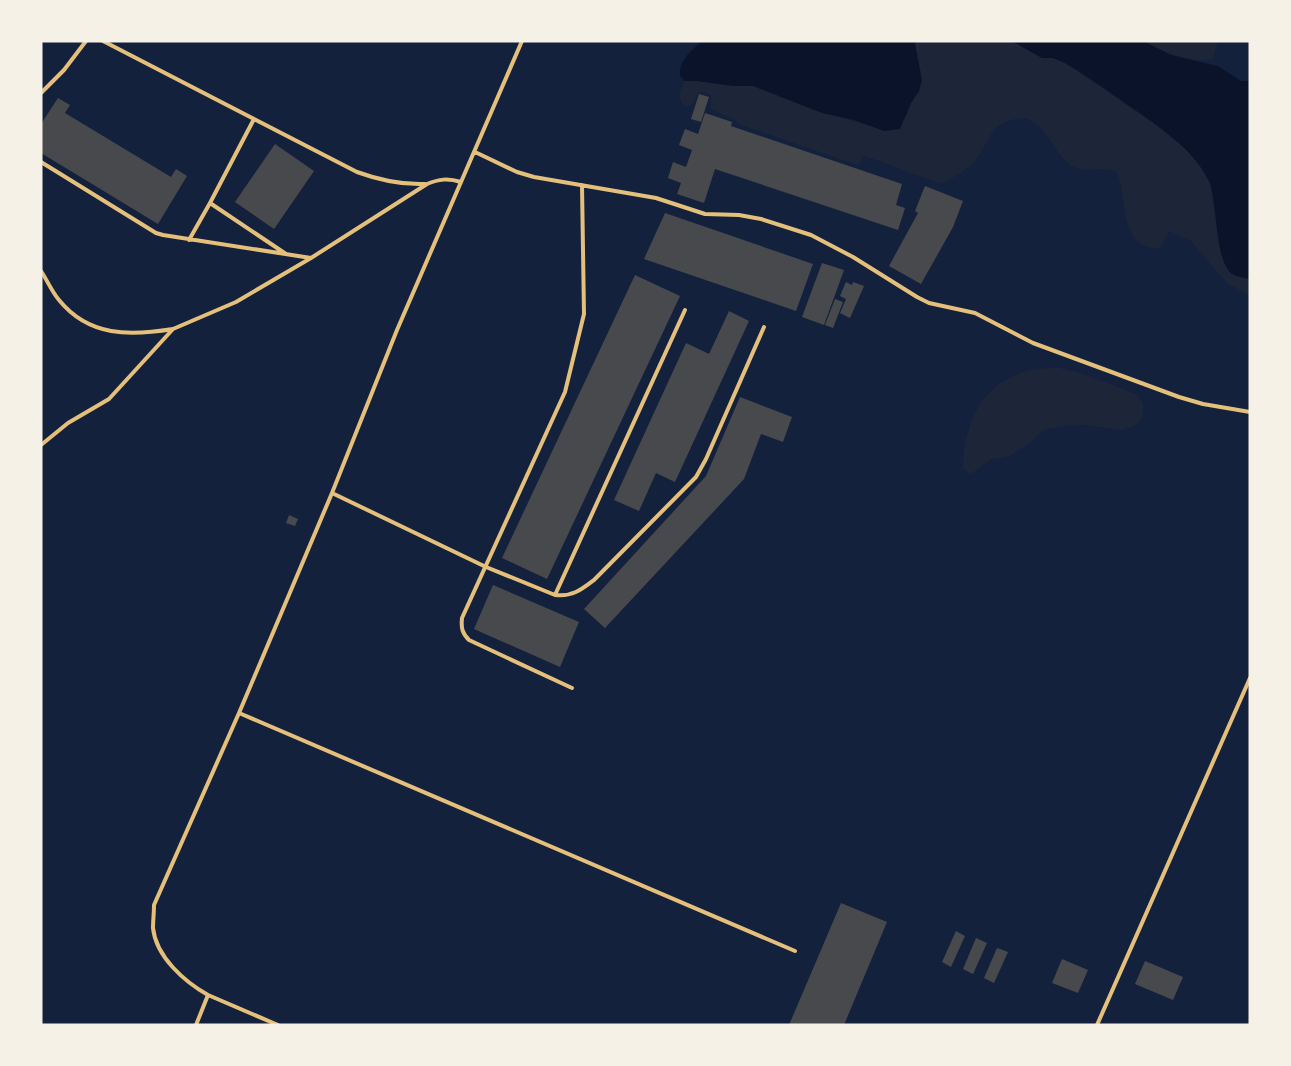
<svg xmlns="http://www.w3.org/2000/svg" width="1291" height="1066" font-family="'DM Sans',sans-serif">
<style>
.green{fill:#1d2539}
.water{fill:#0b132b}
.building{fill:#48494c}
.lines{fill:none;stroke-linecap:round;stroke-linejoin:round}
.service{stroke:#e5c07b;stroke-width:4}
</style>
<rect width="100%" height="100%" fill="#14213d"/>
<path class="green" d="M 917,41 L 1012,41 L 1042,58 L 1053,58 L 1065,63 L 1147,118 L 1188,151 L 1200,167 L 1210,183 L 1221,252 L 1226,266 L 1231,273 L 1250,279 L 1250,295 L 1228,284 L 1190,240 L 1169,231 L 1160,248 C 1118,250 1128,199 1117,172 C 1102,165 1084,175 1069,164 C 1053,151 1048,127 1027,119 C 1023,118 1017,118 1012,120 C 988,126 989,144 975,161 C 965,171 953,179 939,183 L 865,156 L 863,157 L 860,164 L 857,165 L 739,124 L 735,120 L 711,109 L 711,95 L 703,92 L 699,92 L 693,103 L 689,106 L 682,104 C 678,94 680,89 685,81 L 697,81 L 733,86 L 753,86 L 810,108 L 869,126 L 905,119 L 911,103 L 919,91 L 922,80 L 915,44 Z
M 1143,41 L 1218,41 L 1213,59 C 1185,63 1167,53 1143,41 Z
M 1060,368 L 1080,373 L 1136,394 L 1143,403 L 1143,417 L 1135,426 L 1121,430 L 1085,425 L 1062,426 L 1045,429 L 1027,445 L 1009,456 L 991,459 L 971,474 L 963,469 C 964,419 984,379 1036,369 C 1044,368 1052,368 1060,368 Z"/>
<path class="water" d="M 702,41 L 917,41 L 915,44 L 922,80 L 919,91 L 911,103 L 900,129 L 884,131 L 854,120 L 822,113 L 753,86 L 733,86 L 697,81 L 685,81 L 680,76 C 679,60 690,52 702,41 Z
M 1012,41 L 1143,41 L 1171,55 L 1218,66 L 1241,81 L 1250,81 L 1250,279 C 1244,278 1237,277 1232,274 C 1214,260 1218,202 1209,181 C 1193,148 1158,126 1129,106 C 1108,91 1087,76 1065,63 L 1053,58 L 1042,58 Z"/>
<path class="building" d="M 699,94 L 709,97 L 701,122 L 691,119 Z
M 58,98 L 70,105 L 65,113 L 171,177 L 176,169 L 187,176 L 158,224 L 41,153 L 41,124 Z
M 705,113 L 732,122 L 731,126 L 902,184 L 896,205 L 905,208 L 898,230 L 715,169 L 704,203 L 677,194 L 681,183 L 668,178 L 673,162 L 686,167 L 692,150 L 679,145 L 685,129 L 698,134 Z
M 275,144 L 314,171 L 274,229 L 235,202 Z
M 925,186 L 963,201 L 953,227 L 921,284 L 889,266 L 918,213 L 915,211 Z
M 665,213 L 813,264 L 796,311 L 644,259 Z
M 822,263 L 844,270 L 824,325 L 802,317 Z
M 635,275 L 680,296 L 547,579 L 502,558 Z
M 846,282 L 852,285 L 853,282 L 864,286 L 850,318 L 840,313 L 846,299 L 840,296 Z
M 835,299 L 843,302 L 833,328 L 825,325 Z
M 729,311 L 749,321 L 675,482 L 656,473 L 639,511 L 614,500 L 686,343 L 709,354 Z
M 740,397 L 792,417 L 783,442 L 761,434 L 744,479 L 605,628 L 584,609 L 706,476 Z
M 289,515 L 298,519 L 295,526 L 286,523 Z
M 493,585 L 579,622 L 560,667 L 474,629 Z
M 841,903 L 887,922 L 844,1025 L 789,1025 Z
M 956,931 L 965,936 L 951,967 L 942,962 Z
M 976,938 L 987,943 L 973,974 L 963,969 Z
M 997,948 L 1008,952 L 994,983 L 984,978 Z
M 1062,959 L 1088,970 L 1078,993 L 1052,983 Z
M 1145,961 L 1183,977 L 1173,1000 L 1135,984 Z"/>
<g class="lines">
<path class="service" d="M 103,41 L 357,172 C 379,180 401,185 425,184
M 41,93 L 64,70 L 86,41
M 254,119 L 210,203 L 286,254
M 475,152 L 517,172 L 534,177 L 656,198 L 705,214 L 739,215 L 761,219 L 811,235 L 853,257 L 917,297 L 929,303 L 975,313 L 1033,343 L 1179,397 L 1203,404 L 1250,412
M 41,162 L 156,233 L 163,235 L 311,258 L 427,184 C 439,179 448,178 461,182
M 189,240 L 210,203
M 41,271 C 47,280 52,292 59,300 C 89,337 130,336 173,329
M 41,445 L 68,423 L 109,399 L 173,329 L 236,302 L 311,258
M 332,493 L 486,567 L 555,595 C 572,597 581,590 594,580 L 696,477 L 706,459 L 764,327
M 555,595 L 685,310
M 572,688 L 469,640 C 462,633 461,628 462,618 L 565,392 L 584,314 L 582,185
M 239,713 L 795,951
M 208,995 L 278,1025
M 196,1025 L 208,995 C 185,982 156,957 153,928 C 153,921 154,913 154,905 L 239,713 L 332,493 L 397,330 L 522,41
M 1097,1025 L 1250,678"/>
</g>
<rect width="1291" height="1066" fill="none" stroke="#f6f1e7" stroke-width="85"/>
</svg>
